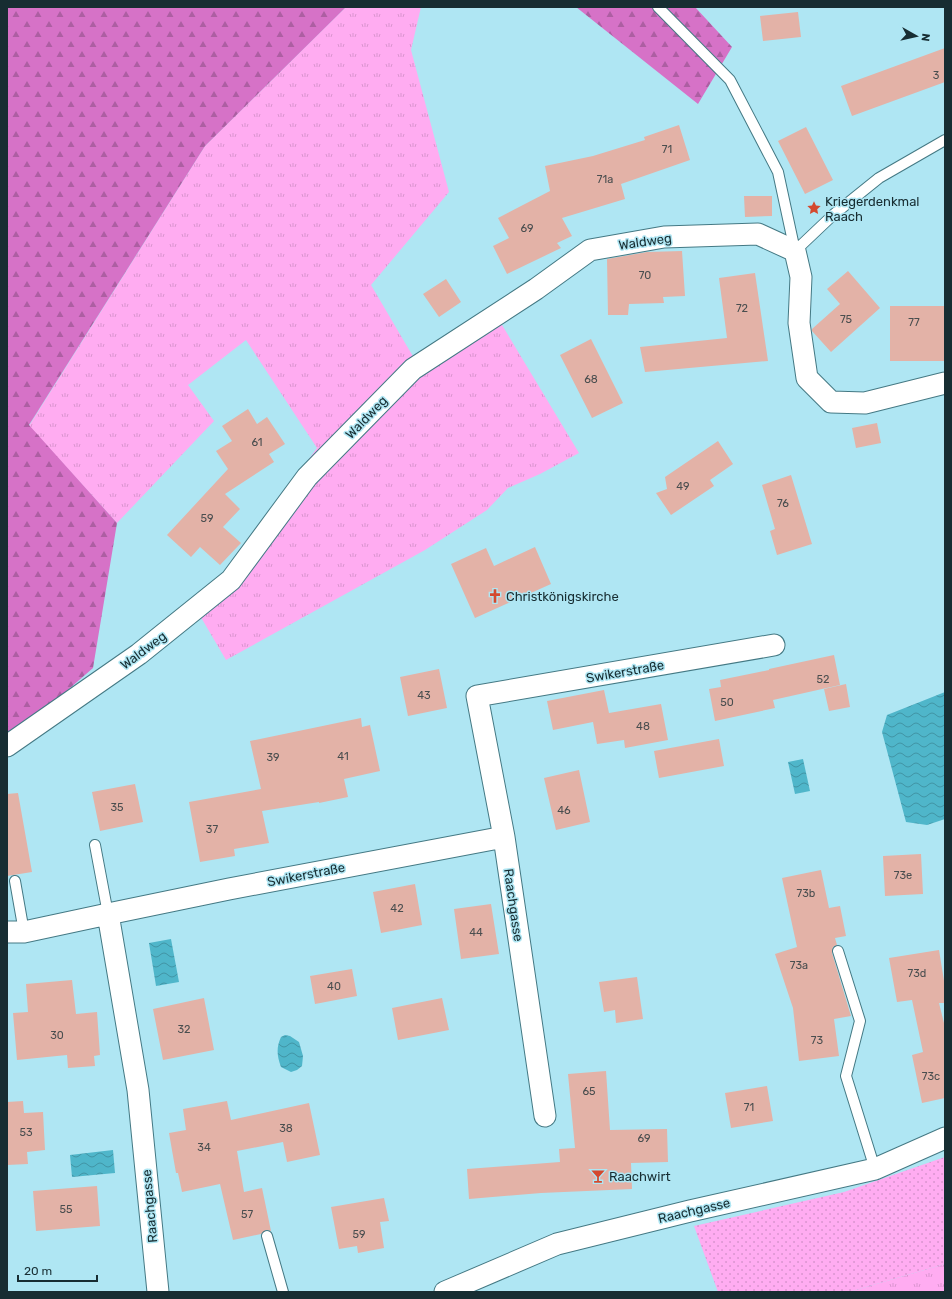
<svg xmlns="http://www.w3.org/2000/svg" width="952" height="1299" font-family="Rubik,sans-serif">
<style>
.grass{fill:url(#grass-tufts)}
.forest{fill:url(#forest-firs)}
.park{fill:url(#park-dots)}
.water{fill:url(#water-waves)}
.building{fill:#e3b2a7}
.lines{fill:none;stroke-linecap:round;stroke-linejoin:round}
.lane-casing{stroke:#447984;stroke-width:12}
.street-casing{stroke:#447984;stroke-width:23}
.lane{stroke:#fff;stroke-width:10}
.street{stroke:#fff;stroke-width:21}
.labels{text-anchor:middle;stroke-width:3;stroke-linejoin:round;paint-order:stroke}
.number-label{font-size:11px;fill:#4a4e4f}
.poi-label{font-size:13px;fill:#172d32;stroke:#afe6f3;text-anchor:start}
.street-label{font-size:13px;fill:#172d32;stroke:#afe6f3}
</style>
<defs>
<pattern id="grass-tufts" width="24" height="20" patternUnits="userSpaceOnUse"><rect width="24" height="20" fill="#ffacf1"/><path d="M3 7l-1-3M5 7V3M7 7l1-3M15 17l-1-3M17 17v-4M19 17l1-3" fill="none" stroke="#da94cf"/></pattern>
<pattern id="forest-firs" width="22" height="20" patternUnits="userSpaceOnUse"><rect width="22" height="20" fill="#d672c7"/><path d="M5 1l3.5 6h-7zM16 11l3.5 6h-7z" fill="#ad5ea2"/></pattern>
<pattern id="park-dots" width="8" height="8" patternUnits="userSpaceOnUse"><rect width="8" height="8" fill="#ffacf1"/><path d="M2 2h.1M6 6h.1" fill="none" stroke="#da94cf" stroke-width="1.8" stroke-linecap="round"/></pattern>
<pattern id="water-waves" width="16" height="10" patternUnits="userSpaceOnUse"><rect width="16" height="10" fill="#4fb6ca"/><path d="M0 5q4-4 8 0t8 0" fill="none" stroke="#4194a5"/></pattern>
</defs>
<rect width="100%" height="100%" fill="#afe6f3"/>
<path class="grass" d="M 346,7 L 421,7 L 411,50 L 449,192 L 371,285 L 421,370 L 499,320 L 579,453 L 540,474 L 508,488 L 487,510 L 425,550 L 226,660 L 192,602 L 231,567 L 317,448 L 246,340 L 188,385 L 214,421 L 117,523 L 29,426 L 205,146 Z
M 945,1264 L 945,1292 L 849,1292 Z"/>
<path class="forest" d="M 7,7 L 346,7 L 205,146 L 29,425 L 117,523 L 93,668 L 7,743 Z
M 576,7 L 695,7 L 732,47 L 698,104 Z"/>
<path class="park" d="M 945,1157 L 945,1264 L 849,1292 L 718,1292 L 694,1226 L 844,1192 Z"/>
<path class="water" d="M 945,692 L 945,819 L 927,825 L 906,822 L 882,732 L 887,715 Z
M 803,759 L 810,791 L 795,794 L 788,762 Z
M 171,939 L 179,982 L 156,986 L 149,943 Z
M 285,1035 L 290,1036 L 299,1042 L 303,1056 L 302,1066 L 297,1070 L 291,1072 L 281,1067 C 277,1056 276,1048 281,1037 Z
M 113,1150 L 115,1173 L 72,1177 L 70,1155 Z"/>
<path class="building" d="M 798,12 L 801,37 L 763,41 L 760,16 Z
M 945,48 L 945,82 L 852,116 L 841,86 Z
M 679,125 L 690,160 L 621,184 L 625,199 L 562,218 L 572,236 L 557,243 L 561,248 L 507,274 L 493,246 L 509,238 L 498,218 L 550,191 L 545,166 L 593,156 L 645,140 L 644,137 Z
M 806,127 L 833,180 L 805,194 L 778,141 Z
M 744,196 L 772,196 L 772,216 L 745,217 Z
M 682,251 L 685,296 L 663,297 L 664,303 L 629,304 L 628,315 L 608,315 L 607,259 L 647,252 Z
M 848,271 L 880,308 L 831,352 L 812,331 L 812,329 L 840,304 L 827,289 Z
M 755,273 L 768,361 L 645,372 L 640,347 L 727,338 L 719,278 Z
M 446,279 L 461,302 L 439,317 L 423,294 Z
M 890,306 L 945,306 L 945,361 L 890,361 Z
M 591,339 L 623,403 L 592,418 L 560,355 Z
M 248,409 L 257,424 L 267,417 L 285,444 L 269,454 L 274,462 L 225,494 L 240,509 L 223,527 L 241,543 L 220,565 L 200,547 L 191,557 L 167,535 L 228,469 L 216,451 L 232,441 L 222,426 Z
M 877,423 L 881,443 L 856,448 L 852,428 Z
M 718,441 L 733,464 L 710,480 L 714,486 L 671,515 L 656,493 L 667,489 L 665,477 Z
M 791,475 L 812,544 L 777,555 L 770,531 L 775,529 L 762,485 Z
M 535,547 L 551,584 L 475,618 L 451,564 L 486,548 L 494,566 Z
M 834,655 L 840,685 L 773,700 L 775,708 L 715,721 L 709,689 L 721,687 L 720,680 L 769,670 L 769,669 Z
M 439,669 L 447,708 L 408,716 L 400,677 Z
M 846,684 L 850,707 L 829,711 L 824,689 Z
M 604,690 L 609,713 L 661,704 L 668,740 L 625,748 L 624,740 L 597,744 L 593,722 L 553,730 L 547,701 Z
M 361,718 L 362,727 L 370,725 L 380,771 L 344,779 L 348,797 L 319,803 L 319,802 L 262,811 L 269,843 L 234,849 L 235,856 L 200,862 L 189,802 L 261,789 L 250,741 Z
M 719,739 L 724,766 L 659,778 L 654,751 Z
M 579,770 L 590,822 L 556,830 L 544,778 Z
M 135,784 L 143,822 L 100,831 L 92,792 Z
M 18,793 L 32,872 L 7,876 L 7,794 Z
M 921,854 L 923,894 L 885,896 L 883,856 Z
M 821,870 L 829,908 L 840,906 L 846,936 L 835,938 L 837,945 L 833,947 L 832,953 L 851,1016 L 834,1019 L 839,1056 L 799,1061 L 793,1008 L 775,954 L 797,947 L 782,878 Z
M 415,884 L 422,925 L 381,933 L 373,892 Z
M 491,904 L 499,954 L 461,959 L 454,909 Z
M 939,950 L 945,987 L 945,1003 L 939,1003 L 945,1027 L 945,1098 L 922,1103 L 912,1055 L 923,1052 L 912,1000 L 897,1002 L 889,958 Z
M 352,969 L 357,996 L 315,1004 L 310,976 Z
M 637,977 L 643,1019 L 616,1023 L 615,1010 L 604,1012 L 599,982 Z
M 72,980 L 76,1014 L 97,1012 L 100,1055 L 94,1056 L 95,1066 L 68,1068 L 67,1055 L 17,1060 L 13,1013 L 28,1012 L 26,984 Z
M 204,998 L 214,1050 L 163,1060 L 153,1009 Z
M 442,998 L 449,1030 L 398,1040 L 392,1008 Z
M 606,1071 L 610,1130 L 667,1129 L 668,1162 L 631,1163 L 632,1189 L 541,1193 L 469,1199 L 467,1169 L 560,1162 L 559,1149 L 575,1148 L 568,1074 Z
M 767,1086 L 773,1121 L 731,1128 L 725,1093 Z
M 23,1101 L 24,1113 L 43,1112 L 45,1150 L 27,1152 L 28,1164 L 7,1165 L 7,1102 Z
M 227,1101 L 231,1120 L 309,1103 L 320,1155 L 287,1162 L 283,1142 L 237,1151 L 244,1192 L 262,1188 L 271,1231 L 266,1230 L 261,1234 L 233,1240 L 220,1184 L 182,1192 L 178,1173 L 176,1173 L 169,1133 L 186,1130 L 183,1109 Z
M 97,1186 L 100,1226 L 36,1231 L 33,1191 Z
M 384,1198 L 389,1221 L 380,1222 L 384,1248 L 358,1253 L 357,1246 L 339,1249 L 331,1207 Z"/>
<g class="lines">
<defs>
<path id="lane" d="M 658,7 L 730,80 L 778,172 L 795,251
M 795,251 L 833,215 L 879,178 L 945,140
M 95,845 L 108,914
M 15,881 L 24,932
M 838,951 L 860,1021 L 846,1076 L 875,1169
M 267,1236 L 283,1292"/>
<path id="street" d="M 7,746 L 139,654 L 231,580 L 307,477 L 413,369 L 536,289 L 590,250 L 664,237 L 758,234 L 795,251 L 801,277 L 799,323 L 807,378 L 831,402 L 865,403 L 945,383
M 108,914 L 229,889 L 504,837
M 7,932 L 24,932 L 108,914 L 138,1090 L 158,1292
M 545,1116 L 504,837 L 477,696 L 774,645
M 445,1292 L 557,1244 L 690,1211 L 875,1169 L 945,1138"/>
</defs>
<use href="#lane" class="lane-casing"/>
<use href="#street" class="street-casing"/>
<use href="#lane" class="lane"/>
<use href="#street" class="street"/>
</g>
<defs>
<symbol id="sight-bare" viewBox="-9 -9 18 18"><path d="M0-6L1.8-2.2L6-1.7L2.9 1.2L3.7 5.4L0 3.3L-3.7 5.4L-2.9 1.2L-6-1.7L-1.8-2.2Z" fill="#d4492e" stroke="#afe6f3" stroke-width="2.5" paint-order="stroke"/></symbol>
<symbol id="church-bare" viewBox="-9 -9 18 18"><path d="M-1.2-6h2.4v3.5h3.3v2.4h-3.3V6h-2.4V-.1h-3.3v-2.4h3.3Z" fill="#d4492e" stroke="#afe6f3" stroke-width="2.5" paint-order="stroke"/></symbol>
<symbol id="bar-bare" viewBox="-9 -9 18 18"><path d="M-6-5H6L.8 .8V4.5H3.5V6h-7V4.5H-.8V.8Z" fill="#d4492e" stroke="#afe6f3" stroke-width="2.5" paint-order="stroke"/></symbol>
</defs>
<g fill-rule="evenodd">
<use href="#sight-bare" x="804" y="198" width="20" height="20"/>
<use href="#church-bare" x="485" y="586" width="20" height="20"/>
<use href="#bar-bare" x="588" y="1166" width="20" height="20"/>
</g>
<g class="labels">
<g class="number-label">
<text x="936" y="79">3</text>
<text x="667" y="153">71</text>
<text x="605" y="183">71a</text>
<text x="527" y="232">69</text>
<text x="645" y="279">70</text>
<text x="742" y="312">72</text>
<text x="846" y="323">75</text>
<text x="914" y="326">77</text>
<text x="591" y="383">68</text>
<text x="257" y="446">61</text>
<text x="683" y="490">49</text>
<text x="783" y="507">76</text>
<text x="207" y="522">59</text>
<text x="823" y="683">52</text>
<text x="424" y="699">43</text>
<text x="727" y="706">50</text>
<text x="643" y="730">48</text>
<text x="343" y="760">41</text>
<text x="273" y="761">39</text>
<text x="117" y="811">35</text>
<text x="564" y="814">46</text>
<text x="212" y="833">37</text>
<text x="903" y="879">73e</text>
<text x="806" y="897">73b</text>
<text x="397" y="912">42</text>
<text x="476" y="936">44</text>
<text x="799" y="969">73a</text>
<text x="917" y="977">73d</text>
<text x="334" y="990">40</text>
<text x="184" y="1033">32</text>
<text x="57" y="1039">30</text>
<text x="817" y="1044">73</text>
<text x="931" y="1080">73c</text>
<text x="589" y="1095">65</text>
<text x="749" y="1111">71</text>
<text x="286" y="1132">38</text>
<text x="26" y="1136">53</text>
<text x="644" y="1142">69</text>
<text x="204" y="1151">34</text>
<text x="66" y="1213">55</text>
<text x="247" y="1218">57</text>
<text x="359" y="1238">59</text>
</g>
<g class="poi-label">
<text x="825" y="206">Kriegerdenkmal<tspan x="825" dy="15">Raach</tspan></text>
<text x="506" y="601">Christkönigskirche</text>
<text x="609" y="1181">Raachwirt</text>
</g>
<g class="street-label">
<text transform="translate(645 241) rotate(-8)" y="5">Waldweg</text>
<text transform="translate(366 417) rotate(-46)" y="5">Waldweg</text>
<text transform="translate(143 650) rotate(-37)" y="5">Waldweg</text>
<text transform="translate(625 671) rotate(-10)" y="5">Swikerstraße</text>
<text transform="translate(306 874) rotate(-11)" y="5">Swikerstraße</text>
<text transform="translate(514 905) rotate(82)" y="5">Raachgasse</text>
<text transform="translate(149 1206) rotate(-95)" y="5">Raachgasse</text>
<text transform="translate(694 1210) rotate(-13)" y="5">Raachgasse</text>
</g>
</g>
<rect width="952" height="1299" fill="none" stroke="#172d32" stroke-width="16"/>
<g transform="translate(916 36) rotate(98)" stroke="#afe6f3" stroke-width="3" paint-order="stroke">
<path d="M0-3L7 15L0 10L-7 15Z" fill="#172d32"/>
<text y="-6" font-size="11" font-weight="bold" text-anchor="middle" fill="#172d32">N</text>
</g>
<path d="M18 1275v6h79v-6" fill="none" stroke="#172d32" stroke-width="2"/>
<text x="24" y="1275" font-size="12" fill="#172d32" stroke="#afe6f3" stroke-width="3" paint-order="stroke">20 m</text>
</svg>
